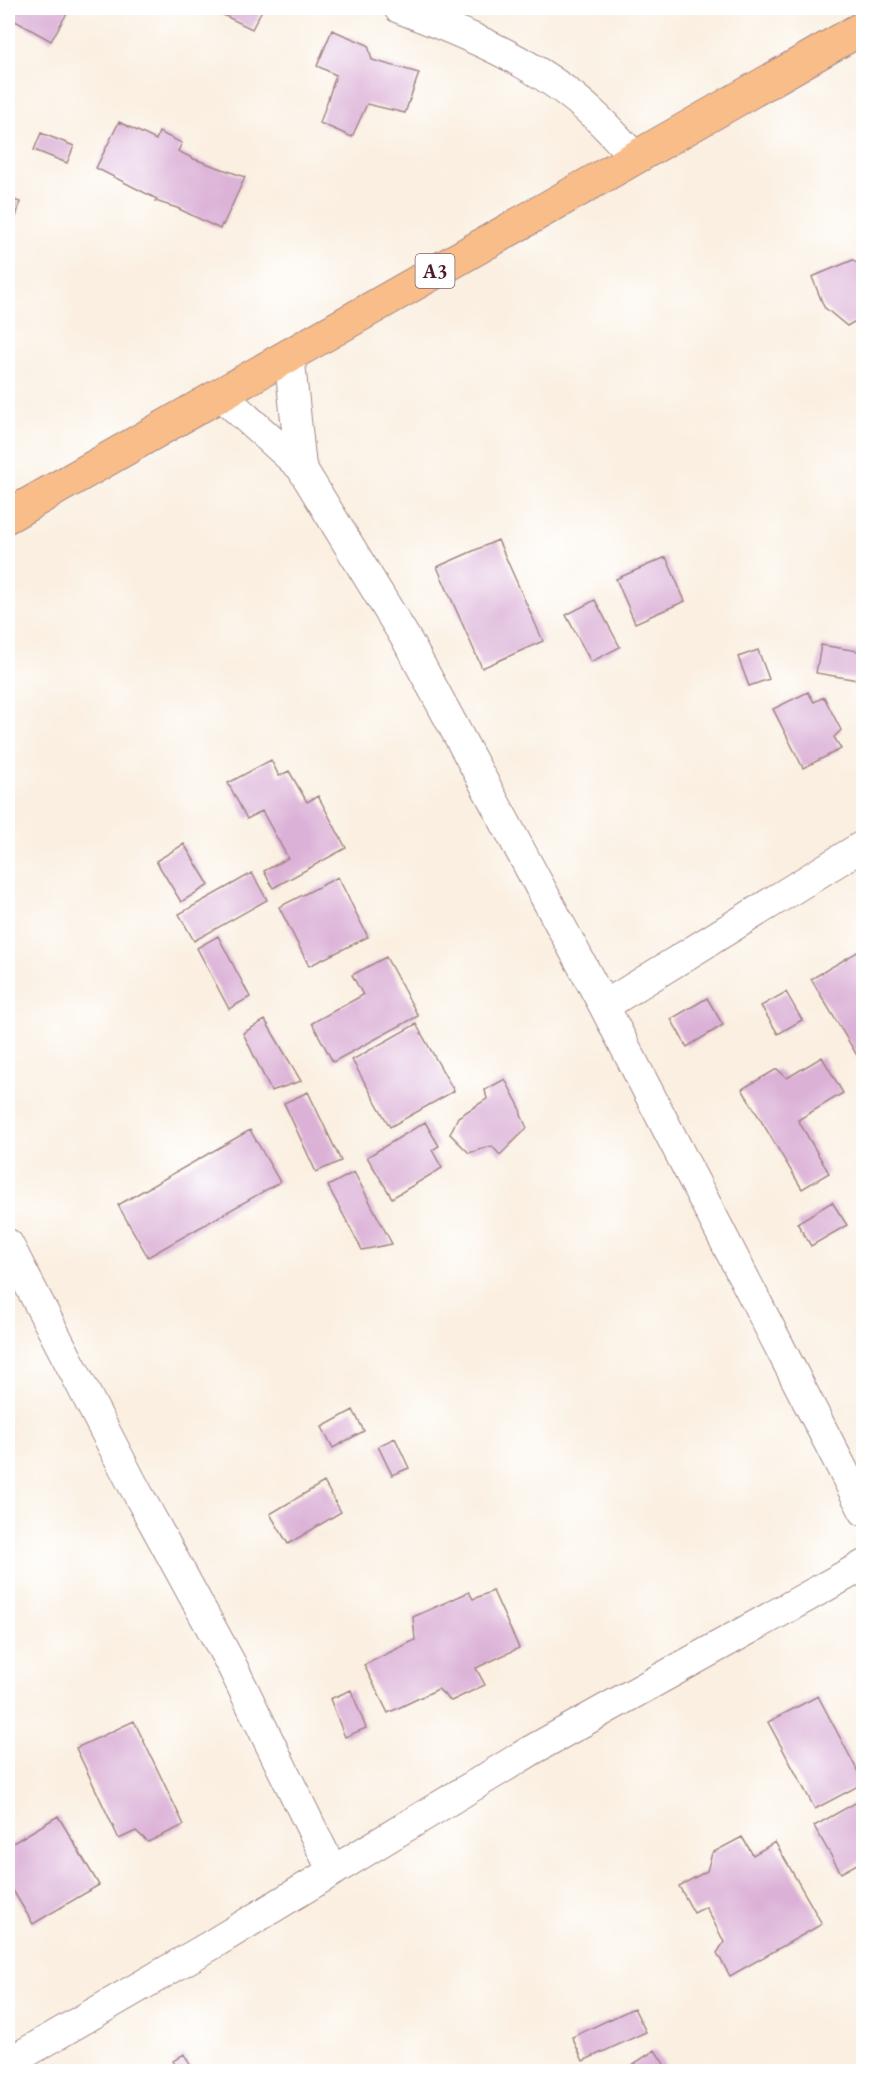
<svg xmlns="http://www.w3.org/2000/svg" width="871" height="2079" font-family="'EB Garamond',serif">
<style>
.building{fill:#dbb1d7}
.lines{fill:none;stroke-linecap:round;stroke-linejoin:round}
.minor-casing{stroke:#a28786;stroke-width:32}
.trunk-casing{stroke:#a28786;stroke-width:35}
.minor{stroke:#fff;stroke-width:30}
.trunk{stroke:#f8bd89;stroke-width:33}
.labels{text-anchor:middle;stroke-width:4.5;stroke-linejoin:round;paint-order:stroke}
.shield{fill:#fff;stroke:#80626b;stroke-width:1.5}
.shield-label{font-size:20px;font-weight:bold;fill:#4a1f2b}
</style>
<rect width="100%" height="100%" fill="#fff"/>
<filter id="ink" filterUnits="userSpaceOnUse"><feTurbulence type="fractalNoise" baseFrequency=".0167" numOctaves="2"/><feDisplacementMap in="SourceGraphic" scale="12" xChannelSelector="R" yChannelSelector="G"/><feConvolveMatrix kernelMatrix="1 2 1 2 8 2 1 2 1" color-interpolation-filters="sRGB"/></filter>
<filter id="wash" filterUnits="userSpaceOnUse"><feTurbulence type="fractalNoise" baseFrequency=".008" numOctaves="4" result="noise"/><feDisplacementMap in="SourceGraphic" scale="24" xChannelSelector="R" yChannelSelector="G"/><feGaussianBlur stdDeviation="1.35" result="paint"/><feColorMatrix in="noise" values="0 0 0 0 0 0 0 0 0 0 0 0 0 0 0 0 0 1.4 0 .05"/><feComposite in="paint" operator="in"/></filter>
<g filter="url(#wash)">
<rect width="100%" height="100%" fill="#faefe0"/>
<g id="blocks">
<path class="building" d="M 8,8 L 70,8 L 51,41 L 8,17 Z
M 209,8 L 263,8 L 252,29 Z
M 332,30 L 368,45 L 372,60 L 419,73 L 405,113 L 367,104 L 352,137 L 320,123 L 336,75 L 317,66 Z
M 119,122 L 156,140 L 159,132 L 182,143 L 178,151 L 194,159 L 245,177 L 223,225 L 222,224 L 220,229 L 177,208 L 155,201 L 157,199 L 96,168 Z
M 41,133 L 74,146 L 67,163 L 34,150 Z
M 8,198 L 20,202 L 16,217 L 8,215 Z
M 853,260 L 864,270 L 864,316 L 847,326 L 824,307 L 812,277 Z
M 498,540 L 543,641 L 482,668 L 437,567 Z
M 666,557 L 685,601 L 635,623 L 616,579 Z
M 595,600 L 620,647 L 591,662 L 566,615 Z
M 821,645 L 864,652 L 864,681 L 816,673 Z
M 758,650 L 769,679 L 749,686 L 738,657 Z
M 808,692 L 814,702 L 824,697 L 841,730 L 834,737 L 841,749 L 803,768 L 773,709 Z
M 271,760 L 279,776 L 289,771 L 307,802 L 318,796 L 346,848 L 273,888 L 264,871 L 288,858 L 262,811 L 247,819 L 228,783 Z
M 184,844 L 209,885 L 181,902 L 156,861 Z
M 252,873 L 267,900 L 194,941 L 179,914 Z
M 338,877 L 368,937 L 309,966 L 279,907 Z
M 218,936 L 250,997 L 229,1009 L 197,948 Z
M 864,948 L 864,1053 L 858,1057 L 811,979 Z
M 386,957 L 418,1016 L 333,1062 L 312,1023 L 363,995 L 352,975 Z
M 786,992 L 802,1020 L 778,1034 L 761,1006 Z
M 707,998 L 723,1025 L 687,1047 L 671,1019 Z
M 265,1020 L 301,1081 L 271,1091 L 243,1033 Z
M 416,1024 L 454,1091 L 390,1127 L 352,1060 Z
M 822,1057 L 843,1093 L 798,1120 L 829,1173 L 802,1189 L 742,1089 L 777,1069 L 787,1078 Z
M 505,1079 L 520,1108 L 521,1115 L 527,1128 L 500,1155 L 492,1146 L 469,1153 L 450,1134 L 458,1117 L 487,1099 L 485,1090 Z
M 308,1092 L 341,1161 L 316,1172 L 284,1103 Z
M 425,1122 L 439,1146 L 432,1150 L 442,1168 L 392,1198 L 367,1157 Z
M 250,1130 L 280,1182 L 148,1257 L 118,1205 Z
M 354,1172 L 392,1244 L 362,1250 L 328,1186 Z
M 832,1202 L 847,1225 L 811,1246 L 797,1223 Z
M 353,1410 L 364,1431 L 333,1448 L 322,1427 Z
M 395,1438 L 409,1468 L 392,1475 L 378,1446 Z
M 324,1482 L 341,1512 L 288,1544 L 270,1514 Z
M 493,1591 L 519,1648 L 476,1668 L 485,1685 L 451,1701 L 438,1689 L 388,1713 L 364,1665 L 415,1640 L 413,1617 L 469,1592 L 473,1599 Z
M 351,1690 L 366,1728 L 345,1737 L 330,1699 Z
M 818,1696 L 864,1783 L 815,1809 L 768,1722 Z
M 134,1721 L 184,1825 L 148,1842 L 136,1831 L 119,1839 L 76,1748 Z
M 864,1798 L 864,1860 L 841,1873 L 814,1826 Z
M 58,1816 L 99,1885 L 33,1924 L 8,1882 L 8,1846 Z
M 742,1837 L 753,1855 L 775,1842 L 822,1924 L 730,1976 L 717,1953 L 724,1942 L 706,1907 L 694,1913 L 679,1886 L 707,1871 L 712,1853 Z
M 634,2008 L 646,2032 L 583,2061 L 572,2037 Z
M 655,2050 L 669,2072 L 621,2072 Z
M 184,2054 L 194,2072 L 170,2072 L 177,2068 L 173,2061 Z"/>
</g>
</g>
<g filter="url(#ink)">
<use href="#blocks" fill-opacity="0" stroke="#a28786" stroke-width="1.5"/>
<g class="lines">
<defs>
<path id="minor" d="M 399,8 C 467,34 539,63 593,114 C 608,127 621,143 635,157
M 289,354 L 301,467
M 220,394 L 301,467 L 408,642 L 604,1006 L 864,1511
M 604,1006 L 864,845
M 8,1244 L 132,1483 L 232,1666 L 332,1870
M 8,2063 L 208,1947 L 532,1750 L 864,1565"/>
<path id="trunk" d="M 8,516 L 864,27"/>
</defs>
<use href="#minor" class="minor-casing"/>
<use href="#trunk" class="trunk-casing"/>
<use href="#minor" class="minor"/>
<use href="#trunk" class="trunk"/>
</g>
</g>
<g class="labels">
<rect class="shield" x="415.5" y="254" width="39" height="34" rx="4.5"/>
<g class="shield-label">
<text x="435" y="278">A3</text>
</g>
</g>
<rect width="871" height="2079" fill="none" stroke="#fff" stroke-width="30"/>
</svg>
